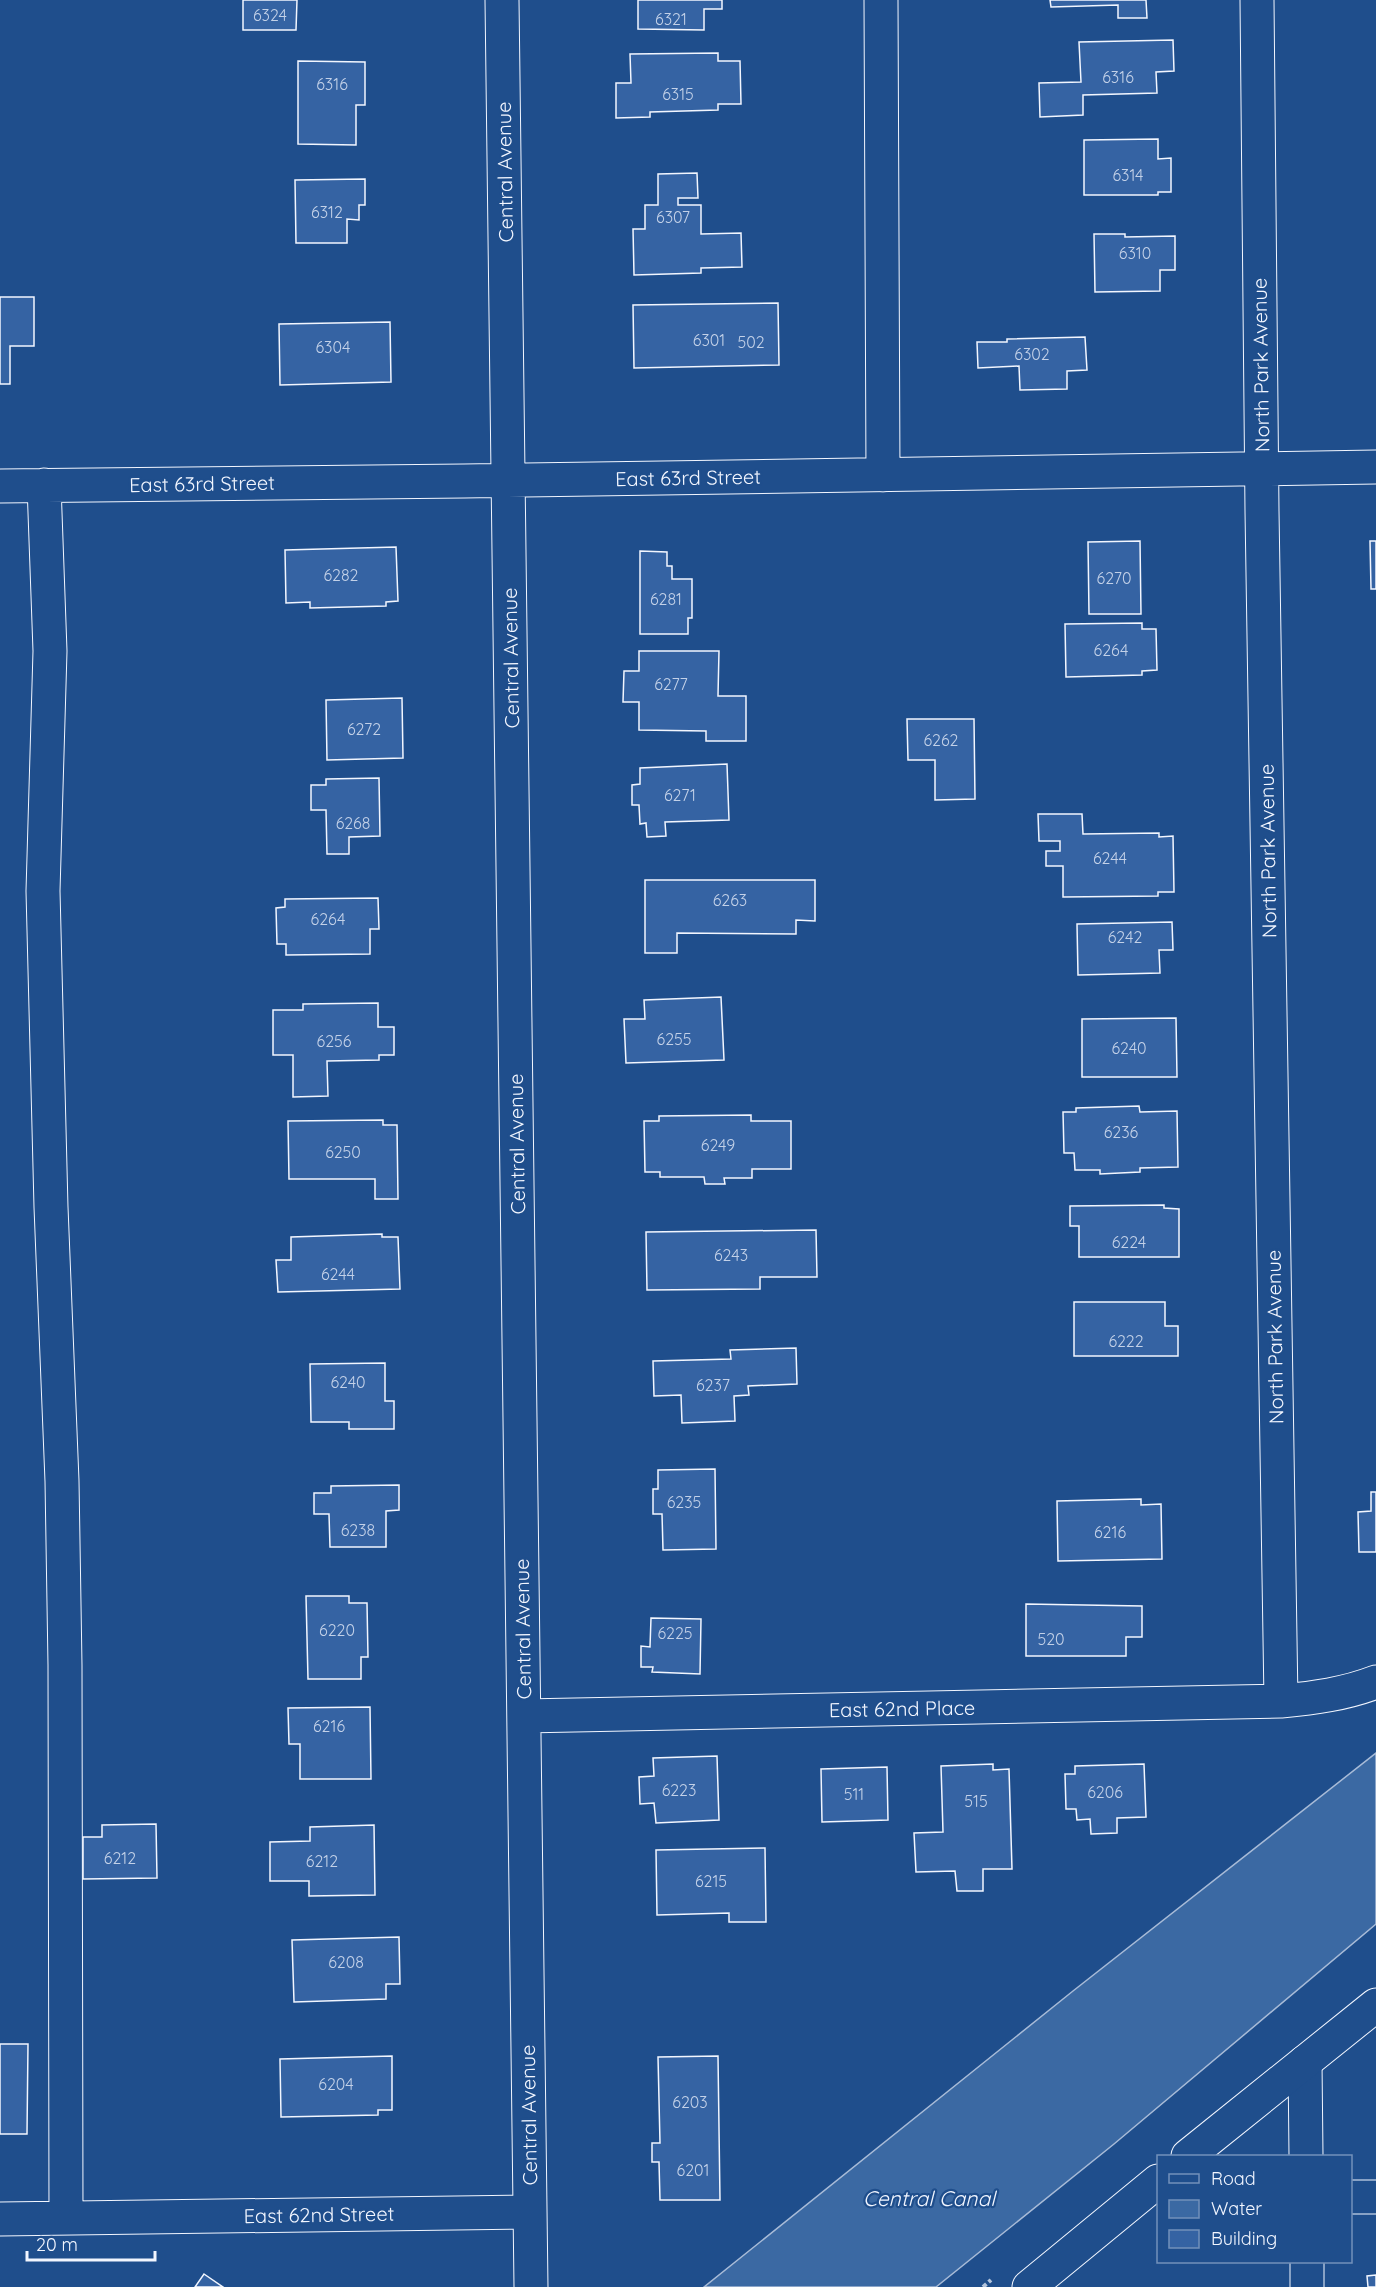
<svg xmlns="http://www.w3.org/2000/svg" width="1376" height="2287" font-family="Quicksand,sans-serif">
<style>
.water{fill:#3b69a3;stroke:#a8bbd7;stroke-width:1.5}
.building{fill:#3563a3;stroke:#f2f6ff;stroke-width:1.5}
.lines{fill:none;stroke-linecap:round;stroke-linejoin:round}
.minor-casing{stroke:#f2f6ff;stroke-width:35}
.major-casing{stroke:#f2f6ff;stroke-width:35}
.path{stroke:#b3c4dc;stroke-width:4;stroke-dasharray:4.5 3;stroke-linecap:butt}
.minor{stroke:#1f4e8c;stroke-width:33}
.major{stroke:#1f4e8c;stroke-width:33}
.labels{text-anchor:middle;stroke-width:4.5;stroke-linejoin:round;paint-order:stroke}
.number-label{font-size:16px;fill:#c3d1e8}
.street-label{font-size:20px;fill:#f2f6ff;stroke:#1f4e8c}
.water-label{font-size:21px;font-style:italic;fill:#f2f6ff;stroke:#1f4e8c}
</style>
<rect width="100%" height="100%" fill="#1f4e8c"/>
<path class="water" d="M 1376,1753 L 1376,1924 L 1114,2144 L 936,2287 L 704,2287 L 1073,1991 Z"/>
<path class="building" d="M 243,0 L 297,0 L 296,30 L 243,30 Z
M 638,0 L 722,0 L 722,9 L 704,9 L 704,30 L 638,29 Z
M 1050,0 L 1146,0 L 1147,18 L 1118,18 L 1118,5 L 1051,7 Z
M 1173,40 L 1174,71 L 1156,72 L 1157,93 L 1083,95 L 1083,115 L 1040,117 L 1039,83 L 1081,82 L 1079,42 Z
M 718,53 L 718,61 L 740,61 L 741,104 L 718,104 L 718,110 L 650,112 L 650,117 L 616,118 L 616,83 L 631,83 L 630,54 Z
M 298,61 L 365,62 L 365,105 L 356,105 L 356,145 L 298,144 Z
M 1158,139 L 1158,159 L 1171,158 L 1171,192 L 1158,192 L 1158,195 L 1084,195 L 1084,140 Z
M 697,173 L 698,198 L 678,198 L 678,205 L 701,205 L 701,234 L 741,233 L 742,267 L 701,268 L 701,273 L 634,275 L 633,229 L 645,229 L 645,205 L 658,205 L 658,174 Z
M 365,179 L 365,205 L 359,205 L 359,220 L 347,219 L 347,243 L 296,243 L 295,180 Z
M 1094,234 L 1125,234 L 1125,237 L 1175,236 L 1175,270 L 1160,270 L 1160,291 L 1095,292 Z
M 0,297 L 34,297 L 34,346 L 10,346 L 10,384 L 0,384 Z
M 778,303 L 779,365 L 634,368 L 633,305 Z
M 390,322 L 391,382 L 280,385 L 279,324 Z
M 1085,337 L 1087,370 L 1067,371 L 1067,389 L 1020,390 L 1019,366 L 978,368 L 977,342 L 1007,342 L 1007,339 Z
M 1140,541 L 1141,614 L 1089,614 L 1088,542 Z
M 1370,541 L 1376,541 L 1376,589 L 1371,589 Z
M 396,547 L 398,601 L 386,602 L 386,606 L 310,608 L 310,602 L 286,603 L 285,550 Z
M 640,551 L 667,552 L 667,566 L 672,566 L 672,579 L 692,579 L 692,618 L 688,618 L 688,634 L 640,634 Z
M 1142,623 L 1142,629 L 1156,629 L 1157,670 L 1142,671 L 1142,675 L 1066,677 L 1065,624 Z
M 639,651 L 719,651 L 718,696 L 746,696 L 746,741 L 706,741 L 706,731 L 639,730 L 639,702 L 623,702 L 624,671 L 639,671 Z
M 402,698 L 403,758 L 327,760 L 326,700 Z
M 907,719 L 974,719 L 975,799 L 935,800 L 935,760 L 908,760 Z
M 727,764 L 729,820 L 665,822 L 666,836 L 647,837 L 646,823 L 640,824 L 639,805 L 632,805 L 632,785 L 640,784 L 640,768 Z
M 379,778 L 380,836 L 349,837 L 349,854 L 327,854 L 326,810 L 311,810 L 311,785 L 326,785 L 326,779 Z
M 1038,814 L 1082,814 L 1083,834 L 1159,833 L 1159,837 L 1173,836 L 1174,892 L 1158,892 L 1158,896 L 1063,897 L 1063,866 L 1046,866 L 1046,851 L 1060,851 L 1060,841 L 1039,841 Z
M 645,880 L 815,880 L 815,921 L 796,920 L 796,934 L 677,933 L 677,953 L 645,953 Z
M 378,898 L 379,929 L 370,929 L 370,954 L 286,955 L 286,944 L 277,944 L 276,908 L 285,907 L 285,899 Z
M 1172,922 L 1173,950 L 1159,950 L 1160,973 L 1078,975 L 1077,924 Z
M 721,997 L 724,1060 L 626,1063 L 624,1019 L 645,1019 L 644,1000 Z
M 378,1003 L 378,1027 L 394,1027 L 394,1055 L 379,1055 L 379,1060 L 327,1061 L 328,1096 L 293,1097 L 293,1055 L 273,1055 L 273,1010 L 303,1010 L 303,1004 Z
M 1176,1018 L 1177,1077 L 1082,1077 L 1082,1019 Z
M 1139,1106 L 1140,1112 L 1177,1111 L 1178,1167 L 1140,1168 L 1140,1172 L 1100,1174 L 1100,1170 L 1075,1170 L 1074,1153 L 1064,1153 L 1063,1112 L 1076,1112 L 1076,1108 Z
M 751,1115 L 751,1121 L 791,1121 L 791,1169 L 752,1169 L 752,1178 L 724,1178 L 725,1184 L 705,1184 L 704,1177 L 660,1177 L 660,1172 L 645,1172 L 644,1121 L 659,1121 L 659,1116 Z
M 383,1120 L 383,1125 L 397,1125 L 398,1199 L 375,1199 L 375,1179 L 289,1179 L 288,1121 Z
M 1164,1205 L 1164,1208 L 1179,1209 L 1179,1257 L 1079,1257 L 1079,1226 L 1070,1226 L 1070,1206 Z
M 816,1230 L 817,1277 L 760,1277 L 760,1289 L 647,1290 L 646,1232 Z
M 382,1234 L 382,1237 L 398,1237 L 400,1289 L 278,1292 L 276,1260 L 291,1260 L 291,1237 Z
M 1074,1302 L 1165,1302 L 1165,1326 L 1178,1326 L 1178,1356 L 1074,1356 Z
M 796,1348 L 797,1384 L 748,1386 L 749,1395 L 734,1396 L 735,1421 L 682,1423 L 681,1395 L 654,1396 L 653,1361 L 731,1359 L 730,1350 Z
M 385,1363 L 385,1401 L 394,1401 L 394,1429 L 349,1429 L 349,1422 L 311,1422 L 310,1364 Z
M 715,1469 L 716,1549 L 663,1550 L 662,1514 L 653,1514 L 653,1489 L 658,1489 L 658,1470 Z
M 399,1485 L 399,1510 L 386,1511 L 386,1547 L 330,1547 L 329,1514 L 314,1514 L 314,1493 L 331,1493 L 331,1486 Z
M 1371,1492 L 1376,1492 L 1376,1552 L 1359,1552 L 1358,1512 L 1371,1511 Z
M 1141,1499 L 1141,1505 L 1161,1504 L 1162,1559 L 1058,1561 L 1057,1501 Z
M 306,1596 L 349,1596 L 349,1603 L 367,1603 L 368,1657 L 361,1657 L 361,1679 L 308,1679 Z
M 1026,1604 L 1142,1606 L 1142,1637 L 1126,1637 L 1126,1656 L 1026,1656 Z
M 651,1618 L 701,1619 L 700,1674 L 652,1672 L 653,1667 L 641,1667 L 641,1646 L 650,1647 Z
M 370,1707 L 371,1779 L 300,1779 L 300,1744 L 289,1744 L 288,1708 Z
M 717,1756 L 719,1820 L 656,1823 L 654,1803 L 640,1804 L 639,1777 L 654,1776 L 653,1758 Z
M 993,1764 L 993,1770 L 1009,1769 L 1012,1869 L 983,1869 L 983,1891 L 957,1891 L 955,1871 L 916,1872 L 914,1833 L 943,1832 L 941,1766 Z
M 1144,1764 L 1146,1817 L 1117,1818 L 1117,1833 L 1091,1834 L 1090,1819 L 1077,1820 L 1076,1809 L 1066,1809 L 1065,1774 L 1075,1774 L 1075,1766 Z
M 887,1767 L 888,1820 L 822,1822 L 821,1769 Z
M 156,1824 L 157,1878 L 83,1879 L 83,1837 L 102,1837 L 102,1825 Z
M 374,1825 L 375,1895 L 309,1896 L 309,1881 L 270,1881 L 270,1842 L 310,1841 L 310,1827 Z
M 765,1848 L 766,1922 L 729,1922 L 729,1913 L 657,1915 L 656,1850 Z
M 399,1937 L 400,1984 L 386,1984 L 386,1999 L 294,2002 L 292,1940 Z
M 0,2044 L 28,2044 L 27,2134 L 0,2134 Z
M 392,2056 L 392,2110 L 378,2110 L 378,2115 L 281,2117 L 280,2059 Z
M 718,2056 L 720,2200 L 660,2200 L 659,2162 L 652,2162 L 652,2143 L 660,2143 L 658,2057 Z
M 204,2274 L 223,2287 L 195,2287 Z
M 1376,2275 L 1376,2287 L 1368,2287 L 1367,2276 Z"/>
<g class="lines">
<defs>
<path id="minor" d="M 502,0 L 531,2287
M 881,0 L 883,475
M 1257,0 L 1262,511 L 1281,1701
M 44,485 L 50,651 L 43,891 L 51,1207 L 62,1481 L 65,1665 L 66,2218
M 0,486 L 464,481 L 1376,467
M 524,1716 L 1281,1701 C 1314,1698 1345,1694 1376,1682
M 1305,2062 L 1306,2156
M 1350,2197 L 1376,2197
M 0,2219 L 530,2212
M 1307,2262 L 1307,2287"/>
<path id="major" d="M 1188,2156 L 1376,2005
M 1029,2287 L 1158,2181"/>
</defs>
<use href="#minor" class="minor-casing"/>
<use href="#major" class="major-casing"/>
<path class="path" d="M 983,2287 L 991,2280"/>
<use href="#minor" class="minor"/>
<use href="#major" class="major"/>
</g>
<g class="labels">
<g class="number-label">
<text x="270" y="21">6324</text>
<text x="671" y="25">6321</text>
<text x="1118" y="83">6316</text>
<text x="332" y="90">6316</text>
<text x="678" y="100">6315</text>
<text x="1128" y="181">6314</text>
<text x="327" y="218">6312</text>
<text x="673" y="223">6307</text>
<text x="1135" y="259">6310</text>
<text x="709" y="346">6301</text>
<text x="751" y="348">502</text>
<text x="333" y="353">6304</text>
<text x="1032" y="360">6302</text>
<text x="341" y="581">6282</text>
<text x="1114" y="584">6270</text>
<text x="666" y="605">6281</text>
<text x="1111" y="656">6264</text>
<text x="671" y="690">6277</text>
<text x="364" y="735">6272</text>
<text x="941" y="746">6262</text>
<text x="680" y="801">6271</text>
<text x="353" y="829">6268</text>
<text x="1110" y="864">6244</text>
<text x="730" y="906">6263</text>
<text x="328" y="925">6264</text>
<text x="1125" y="943">6242</text>
<text x="674" y="1045">6255</text>
<text x="334" y="1047">6256</text>
<text x="1129" y="1054">6240</text>
<text x="1121" y="1138">6236</text>
<text x="718" y="1151">6249</text>
<text x="343" y="1158">6250</text>
<text x="1129" y="1248">6224</text>
<text x="731" y="1261">6243</text>
<text x="338" y="1280">6244</text>
<text x="1126" y="1347">6222</text>
<text x="348" y="1388">6240</text>
<text x="713" y="1391">6237</text>
<text x="684" y="1508">6235</text>
<text x="358" y="1536">6238</text>
<text x="1110" y="1538">6216</text>
<text x="337" y="1636">6220</text>
<text x="675" y="1639">6225</text>
<text x="1051" y="1645">520</text>
<text x="329" y="1732">6216</text>
<text x="679" y="1796">6223</text>
<text x="1105" y="1798">6206</text>
<text x="854" y="1800">511</text>
<text x="976" y="1807">515</text>
<text x="120" y="1864">6212</text>
<text x="322" y="1867">6212</text>
<text x="711" y="1887">6215</text>
<text x="346" y="1968">6208</text>
<text x="336" y="2090">6204</text>
<text x="690" y="2108">6203</text>
<text x="693" y="2176">6201</text>
</g>
<g class="street-label">
<text transform="translate(505 172) rotate(-91)" y="7">Central Avenue</text>
<text transform="translate(1261 365) rotate(-91)" y="7">North Park Avenue</text>
<text transform="translate(688 478) rotate(-1)" y="7">East 63rd Street</text>
<text transform="translate(202 484) rotate(-1)" y="7">East 63rd Street</text>
<text transform="translate(511 658) rotate(-91)" y="7">Central Avenue</text>
<text transform="translate(1268 851) rotate(-91)" y="7">North Park Avenue</text>
<text transform="translate(517 1144) rotate(-91)" y="7">Central Avenue</text>
<text transform="translate(1275 1337) rotate(-91)" y="7">North Park Avenue</text>
<text transform="translate(523 1629) rotate(-91)" y="7">Central Avenue</text>
<text transform="translate(902 1709) rotate(-1)" y="7">East 62nd Place</text>
<text transform="translate(529 2115) rotate(-91)" y="7">Central Avenue</text>
<text transform="translate(319 2215) rotate(-1)" y="7">East 62nd Street</text>
</g>
<g class="water-label">
<text x="929" y="2206">Central Canal</text>
</g>
</g>
<rect x="1157" y="2155" width="195" height="108" fill="#1f4e8c" stroke="#7391ba" stroke-width="1.5"/>
<rect x="1169" y="2174" width="30" height="9" fill="#1f4e8c" stroke="#7391ba" stroke-width="1.5"/>
<text x="1211" y="2185" font-size="18" fill="#f2f6ff">Road</text>
<rect x="1169" y="2200" width="30" height="18" fill="#3b69a3" stroke="#7391ba" stroke-width="1.5"/>
<text x="1211" y="2215" font-size="18" fill="#f2f6ff">Water</text>
<rect x="1169" y="2230" width="30" height="18" fill="#3563a3" stroke="#7391ba" stroke-width="1.5"/>
<text x="1211" y="2245" font-size="18" fill="#f2f6ff">Building</text>
<path d="M27 2251v9h128v-9" fill="none" stroke="#f2f6ff" stroke-width="3"/>
<text x="36" y="2251" font-size="18" fill="#f2f6ff" stroke="#1f4e8c" stroke-width="4.5" paint-order="stroke">20 m</text>
</svg>
